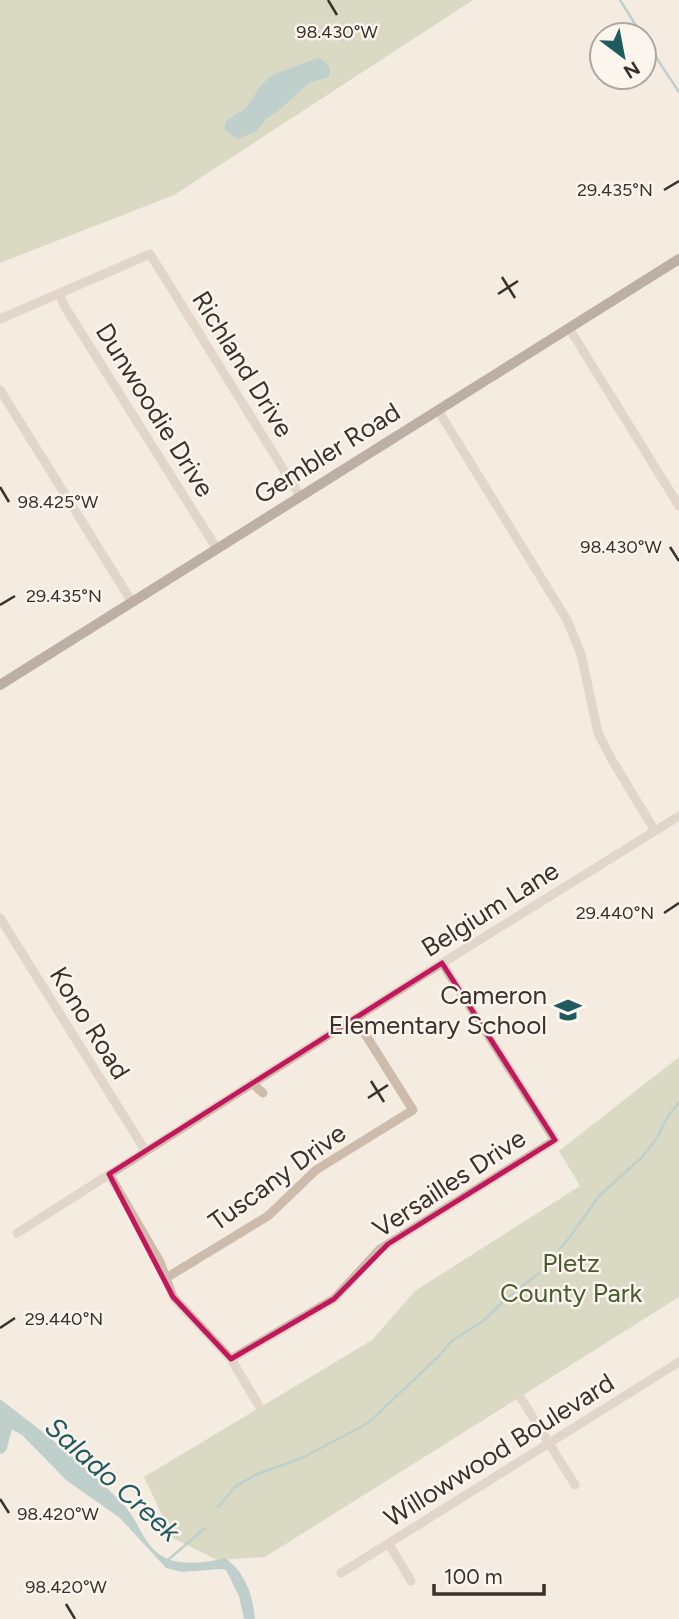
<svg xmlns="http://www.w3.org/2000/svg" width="679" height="1619" font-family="Figtree,sans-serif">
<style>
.green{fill:#b8c4a0}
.water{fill:#7fb0b2}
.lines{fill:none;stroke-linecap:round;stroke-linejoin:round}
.stream{stroke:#7fb0b2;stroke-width:2.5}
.river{stroke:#7fb0b2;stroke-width:14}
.minor{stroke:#cdbbac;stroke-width:9}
.major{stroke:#7d675c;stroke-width:10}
.marked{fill:none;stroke:#c2185b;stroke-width:5;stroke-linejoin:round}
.ticks{fill:none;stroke:#3b302b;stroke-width:2.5}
.labels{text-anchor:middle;stroke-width:5;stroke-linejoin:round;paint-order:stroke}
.street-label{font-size:26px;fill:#3b302b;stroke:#fbf5ee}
.poi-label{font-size:26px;fill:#3b302b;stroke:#fbf5ee;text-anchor:end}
.park-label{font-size:26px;fill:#4a5a2e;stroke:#fbf5ee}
.water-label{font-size:28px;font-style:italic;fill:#1f5a5e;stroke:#fbf5ee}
.ticks-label{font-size:18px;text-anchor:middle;fill:#3b302b;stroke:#fbf5ee;stroke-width:5;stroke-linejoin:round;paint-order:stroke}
</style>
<rect width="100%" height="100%" fill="#f4ebe1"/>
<path class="green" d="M 0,0 L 473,0 L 174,195 L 0,263 Z
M 679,1057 L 679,1297 L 265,1557 L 217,1560 L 173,1538 L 144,1477 L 372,1340 L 415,1291 L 580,1186 L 559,1151 Z"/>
<path class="water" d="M 318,58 C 327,62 332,67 329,77 L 309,83 L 277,112 L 266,119 L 257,131 L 237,139 L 224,129 L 226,121 L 246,108 L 262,84 L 274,74 Z
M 0,1399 C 43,1432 86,1465 123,1504 C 138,1519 143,1545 162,1556 C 177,1566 209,1563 225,1558 C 245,1572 253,1595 255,1619 L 244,1619 L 239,1596 L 226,1570 L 221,1569 L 182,1572 L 166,1568 L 120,1518 L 66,1480 L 22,1435 L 0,1423 Z"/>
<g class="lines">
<path class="stream" d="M 620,0 L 642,35
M 644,39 L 679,92
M 547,1265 L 572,1234 L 599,1196 L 642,1157 L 657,1138 L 665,1121 L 679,1102
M 218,1507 L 236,1486 L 257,1474 L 302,1458 L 368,1423 L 438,1357 L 453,1340 L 483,1321 L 506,1299 L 539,1273
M 168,1560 L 205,1528"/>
<path class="river" d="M 0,1447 L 8,1418"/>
<path class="minor" d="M 59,294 L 65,307 L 217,549
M 0,319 L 150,254 L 300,496
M 569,328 L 679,506
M 0,390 L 132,602
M 438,410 L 567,620 L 581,654 L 598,733 L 612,760 L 655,831
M 0,918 L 145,1150
M 252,1083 L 263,1093
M 109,1174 L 160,1262 L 173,1297 L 231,1359 L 259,1406
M 17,1233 L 423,975 L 679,816
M 166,1278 L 268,1216 L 316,1170 L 413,1110 L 355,1018
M 231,1359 L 334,1299 L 380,1249 L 388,1244 L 555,1140 L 442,963
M 521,1398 L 575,1485
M 389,1544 L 411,1581
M 341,1573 L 679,1362"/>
<path class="major" d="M 0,685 L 679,259"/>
</g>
<path d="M0 0H679V1619H0ZM 442,963 L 555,1140 L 388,1244 L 334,1299 L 231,1359 L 173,1297 L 109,1174 Z" fill="#f4ebe1" fill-opacity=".55" fill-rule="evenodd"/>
<path class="marked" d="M 442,963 L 555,1140 L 388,1244 L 334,1299 L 231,1359 L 173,1297 L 109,1174 Z"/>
<path class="ticks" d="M 328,0 L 337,15M 664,190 L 679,181M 502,277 L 515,298M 498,294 L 518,281M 0,487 L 9,502M 670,547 L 679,561M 0,605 L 15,596M 664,913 L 679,903M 371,1081 L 384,1102M 368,1098 L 388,1085M 0,1328 L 15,1318M 0,1499 L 9,1513M 66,1604 L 75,1619"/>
<defs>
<symbol id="school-bare" viewBox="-9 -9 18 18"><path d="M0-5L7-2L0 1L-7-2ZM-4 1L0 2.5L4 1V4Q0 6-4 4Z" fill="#1f5a5e" stroke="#fbf5ee" stroke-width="2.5" paint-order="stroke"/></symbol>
</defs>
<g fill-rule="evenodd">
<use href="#school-bare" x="549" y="991" width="38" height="38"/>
</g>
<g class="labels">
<g class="street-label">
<text transform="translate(243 364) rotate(58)" y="9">Richland Drive</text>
<text transform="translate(155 410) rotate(58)" y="9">Dunwoodie Drive</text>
<text transform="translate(327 453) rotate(-32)" y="9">Gembler Road</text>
<text transform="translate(490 909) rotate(-32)" y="9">Belgium Lane</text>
<text transform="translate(90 1023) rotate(58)" y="9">Kono Road</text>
<text transform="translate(277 1177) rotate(-36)" y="9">Tuscany Drive</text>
<text transform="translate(449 1183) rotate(-33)" y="9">Versailles Drive</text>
<text transform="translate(499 1450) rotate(-32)" y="9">Willowwood Boulevard</text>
</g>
<g class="poi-label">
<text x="547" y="1004">Cameron<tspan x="547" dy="30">Elementary School</tspan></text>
</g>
<g class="park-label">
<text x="571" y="1272">Pletz<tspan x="571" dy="30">County Park</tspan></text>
</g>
<g class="water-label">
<text transform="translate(113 1479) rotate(42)" y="10">Salado Creek</text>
</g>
</g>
<g class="ticks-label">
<text x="337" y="38">98.430°W</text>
<text x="615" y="196">29.435°N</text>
<text x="58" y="508">98.425°W</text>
<text x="621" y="553">98.430°W</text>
<text x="64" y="602">29.435°N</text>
<text x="615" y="919">29.440°N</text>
<text x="64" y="1325">29.440°N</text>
<text x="58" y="1520">98.420°W</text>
<text x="66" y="1593">98.420°W</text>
</g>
<g transform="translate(623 56) rotate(148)"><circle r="33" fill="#fbf5ee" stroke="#aea6a0" stroke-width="2"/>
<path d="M0-5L12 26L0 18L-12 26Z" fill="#1f5a5e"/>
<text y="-10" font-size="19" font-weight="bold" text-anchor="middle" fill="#3b302b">N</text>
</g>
<path d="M434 1584v10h110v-10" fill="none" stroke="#3b302b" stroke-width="3.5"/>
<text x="444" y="1584" font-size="21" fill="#3b302b" stroke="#fbf5ee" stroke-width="5" paint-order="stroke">100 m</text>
</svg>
